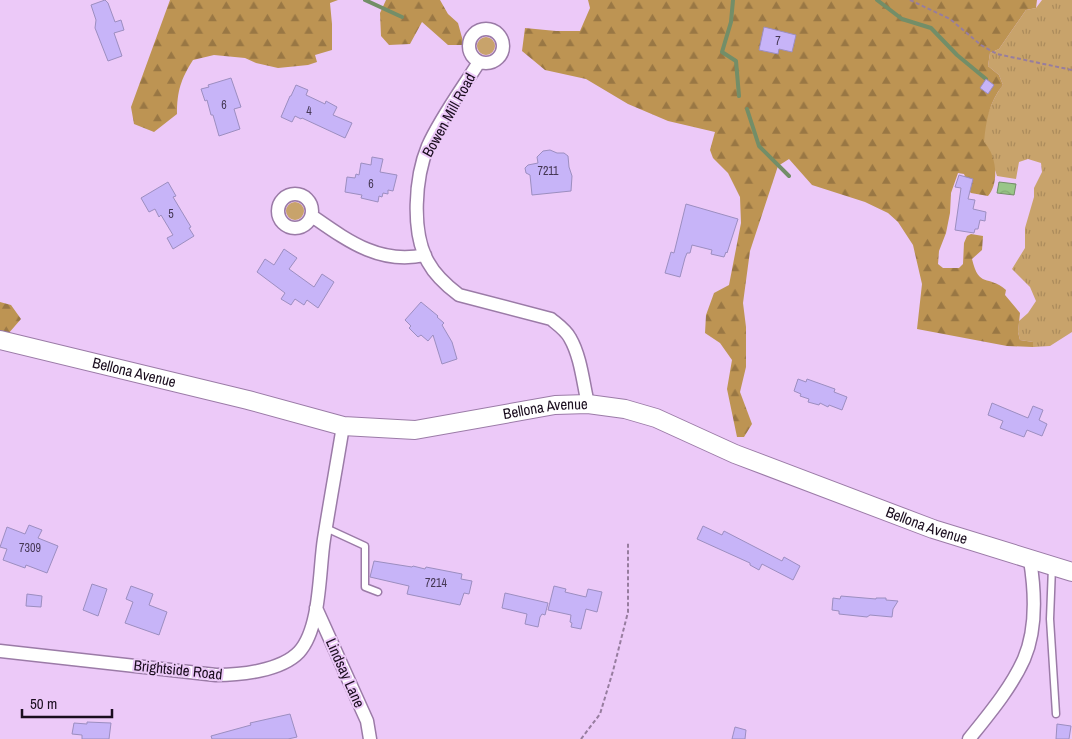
<svg xmlns="http://www.w3.org/2000/svg" width="1072" height="739" font-family="'Archivo Narrow',sans-serif">
<style>
.grass{fill:url(#grass-tufts)}
.forest{fill:url(#forest-firs)}
.garden{fill:#c8a36b}
.water{fill:url(#water-waves);stroke:#738e68}
.lines{fill:none;stroke-linecap:round;stroke-linejoin:round}
.stream{stroke:#738e68;stroke-width:4}
.building{fill:#c7b4f8;stroke:#9c8ec0}
.service-casing{stroke:#9b7ba7;stroke-width:9}
.minor-casing{stroke:#9b7ba7;stroke-width:15}
.secondary-casing{stroke:#9b7ba7;stroke-width:20}
.path{stroke:#977d9f;stroke-width:2;stroke-dasharray:4 2.5;stroke-linecap:butt}
.service{stroke:#fff;stroke-width:6}
.minor{stroke:#fff;stroke-width:12}
.secondary{stroke:#fff;stroke-width:18}
.labels{text-anchor:middle;stroke-width:4;stroke-linejoin:round;paint-order:stroke}
.number-label{font-size:12px;fill:#453754}
.street-label{font-size:15px;fill:#1a0d1e;stroke:#ecc9f8}
</style>
<defs>
<pattern id="grass-tufts" width="24" height="20" patternUnits="userSpaceOnUse" patternTransform="scale(1.25)"><rect width="24" height="20" fill="#c8a36b"/><path d="M3 7l-1-3M5 7V3M7 7l1-3M15 17l-1-3M17 17v-4M19 17l1-3" fill="none" stroke="#ab8b5c"/></pattern>
<pattern id="forest-firs" width="22" height="20" patternUnits="userSpaceOnUse" patternTransform="scale(1.25)"><rect width="22" height="20" fill="#bd9453"/><path d="M5 1l3.5 6h-7zM16 11l3.5 6h-7z" fill="#974"/></pattern>
<pattern id="water-waves" width="16" height="10" patternUnits="userSpaceOnUse" patternTransform="scale(1.25)"><rect width="16" height="10" fill="#99c688"/><path d="M0 5q4-4 8 0t8 0" fill="none" stroke="#83a975"/></pattern>
</defs>
<rect width="100%" height="100%" fill="#ecc9f8"/>
<path class="grass" d="M 1042,0 L 1072,0 L 1072,332 L 1050,346 L 1033,347 L 1033,342 L 1020,340 L 1018,332 L 1019,321 L 1028,313 L 1036,301 L 1030,287 L 1012,269 L 1025,248 L 1025,228 L 1034,197 L 1034,188 L 1042,172 L 1041,163 L 1028,159 L 1019,162 L 1016,179 L 997,176 C 994,165 987,155 984,143 C 981,127 992,98 1003,85 L 999,75 L 988,66 L 990,53 L 999,49 L 1026,10 L 1036,8 Z"/>
<path class="forest" d="M 170,0 L 338,0 L 330,3 L 332,24 L 332,50 L 315,55 L 317,62 L 308,65 L 278,68 L 256,63 L 245,58 L 214,55 L 193,60 C 181,79 177,91 177,114 L 154,132 L 134,124 L 131,107 Z
M 386,0 L 440,0 L 448,14 L 458,23 L 464,45 L 448,45 L 422,22 L 410,44 L 389,45 L 381,36 L 380,13 Z
M 588,0 L 1037,0 L 1036,8 L 1026,10 L 999,49 L 990,53 L 988,66 L 999,75 L 1003,85 C 989,102 986,121 984,142 C 996,154 1000,182 988,196 L 971,193 L 968,190 L 969,186 L 964,174 L 958,173 L 951,193 L 950,213 L 946,233 L 939,251 L 938,264 L 943,268 L 959,268 L 963,264 L 964,243 L 967,236 L 971,234 L 983,236 L 982,250 L 972,259 C 979,289 988,274 1006,290 L 1005,295 L 1020,313 L 1018,332 L 1020,340 L 1033,342 L 1033,347 L 1007,346 L 917,329 L 922,284 L 913,245 L 898,222 L 888,213 L 865,202 L 812,185 L 789,159 L 778,166 L 750,251 L 743,303 L 746,327 L 746,367 L 740,392 L 752,424 L 744,437 L 737,437 L 727,389 L 732,360 L 720,343 L 705,333 L 706,315 L 714,293 L 729,285 L 741,223 L 740,197 L 728,173 L 713,158 L 710,150 L 715,132 L 668,121 L 628,104 L 586,79 L 545,70 L 522,51 L 525,28 L 556,31 L 580,31 L 590,8 Z
M 0,302 L 11,305 L 21,319 L 8,334 L 0,333 Z"/>
<path class="garden" d="M477 46a9 9 0 1 1 18 0a9 9 0 1 1-18 0Z
M286 211a9 9 0 1 1 18 0a9 9 0 1 1-18 0Z"/>
<path class="water" d="M 999,182 L 1016,184 L 1014,195 L 997,193 Z"/>
<g class="lines">
<path class="stream" d="M 365,0 L 402,17
M 733,0 L 731,22 L 722,52 L 736,61 L 739,96
M 877,0 L 902,19 L 931,28 L 957,55 L 986,79
M 747,109 L 759,146 L 789,176"/>
</g>
<path class="building" d="M 105,0 L 108,3 L 115,22 L 121,20 L 124,30 L 114,33 L 122,56 L 108,61 L 95,28 L 96,20 L 91,5 Z
M 764,27 L 796,35 L 792,52 L 779,49 L 778,54 L 759,50 Z
M 231,78 L 241,107 L 234,109 L 240,129 L 219,136 L 213,115 L 211,115 L 207,100 L 205,101 L 201,89 L 209,87 L 208,85 Z
M 986,79 L 994,85 L 988,94 L 980,88 Z
M 296,85 L 308,90 L 306,95 L 325,104 L 326,101 L 337,107 L 333,115 L 352,123 L 345,138 L 302,118 L 301,119 L 295,116 L 292,122 L 281,117 L 290,96 L 291,96 Z
M 550,150 L 557,153 L 564,153 L 568,156 L 569,167 L 572,176 L 571,191 L 532,195 L 530,175 L 526,173 L 525,168 L 528,165 L 538,163 L 537,157 L 543,151 Z
M 372,157 L 383,159 L 380,172 L 397,175 L 393,191 L 388,190 L 388,194 L 383,193 L 382,197 L 379,196 L 378,202 L 361,198 L 362,195 L 345,192 L 347,177 L 355,178 L 356,174 L 359,175 L 361,163 L 371,165 Z
M 959,175 L 973,179 L 968,199 L 975,200 L 973,209 L 986,212 L 985,221 L 980,220 L 978,229 L 975,229 L 974,233 L 955,230 L 961,188 L 955,187 Z
M 168,182 L 176,196 L 173,197 L 191,227 L 189,228 L 194,236 L 173,249 L 167,238 L 173,235 L 161,215 L 159,217 L 155,209 L 149,212 L 141,198 Z
M 686,204 L 738,219 L 727,253 L 726,252 L 724,257 L 711,254 L 712,250 L 692,245 L 690,253 L 687,253 L 685,258 L 680,277 L 665,273 L 671,252 L 674,253 Z
M 284,249 L 297,258 L 289,269 L 314,287 L 322,274 L 334,282 L 318,308 L 307,300 L 304,305 L 295,299 L 291,305 L 281,299 L 285,293 L 257,272 L 265,259 L 274,265 Z
M 421,302 L 438,316 L 437,317 L 444,323 L 442,325 L 452,342 L 457,359 L 442,364 L 433,335 L 428,341 L 421,335 L 418,337 L 409,328 L 411,326 L 405,320 Z
M 798,379 L 806,382 L 807,379 L 835,389 L 834,392 L 847,397 L 842,410 L 829,405 L 828,407 L 820,403 L 819,405 L 808,402 L 809,399 L 800,396 L 801,394 L 794,391 Z
M 992,403 L 1028,418 L 1033,406 L 1043,410 L 1039,420 L 1047,424 L 1042,436 L 1027,430 L 1024,437 L 1000,428 L 1003,421 L 988,415 Z
M 29,525 L 42,530 L 38,538 L 58,546 L 47,573 L 26,565 L 25,568 L 3,560 L 7,549 L 0,547 L 7,527 L 25,534 Z
M 703,526 L 722,535 L 724,531 L 782,561 L 784,557 L 800,566 L 793,580 L 762,564 L 759,570 L 750,565 L 750,563 L 697,539 Z
M 374,561 L 412,567 L 413,566 L 425,569 L 426,567 L 462,574 L 461,579 L 472,581 L 469,594 L 464,593 L 460,605 L 407,594 L 409,586 L 370,577 Z
M 92,584 L 107,589 L 98,616 L 83,610 Z
M 131,586 L 153,594 L 149,605 L 167,612 L 159,635 L 125,623 L 133,602 L 126,599 Z
M 554,586 L 566,589 L 565,592 L 586,597 L 588,589 L 602,592 L 597,612 L 586,609 L 581,629 L 571,627 L 572,623 L 570,622 L 571,615 L 548,610 Z
M 505,593 L 548,603 L 545,615 L 542,614 L 540,617 L 538,627 L 525,624 L 527,614 L 502,608 Z
M 27,594 L 42,596 L 41,607 L 26,606 Z
M 841,596 L 876,599 L 876,598 L 886,598 L 886,600 L 898,601 L 893,609 L 892,617 L 870,615 L 867,617 L 839,614 L 839,611 L 832,610 L 833,598 L 840,599 Z
M 290,714 L 297,737 L 288,739 L 212,739 L 211,736 L 251,725 L 250,723 Z
M 87,722 L 111,723 L 109,739 L 82,739 L 82,735 L 72,734 L 74,723 L 87,724 Z
M 1057,724 L 1071,726 L 1069,739 L 1056,739 Z
M 735,727 L 746,730 L 745,739 L 732,739 Z"/>
<g class="lines">
<defs>
<path id="service" d="M 326,528 L 365,546 L 365,587 L 378,592
M 1052,567 L 1050,619 L 1056,714"/>
<path id="minor" d="M469 46a17 17 0 1 1 34 0a17 17 0 1 1-34 0Z
M 479,62 C 462,89 441,117 428,146 C 415,177 411,232 428,262 C 435,275 447,286 459,295 L 551,319 C 557,324 566,330 570,338 C 581,357 583,383 588,404
M278 211a17 17 0 1 1 34 0a17 17 0 1 1-34 0Z
M 312,216 C 348,241 380,265 425,255
M 316,608 L 367,721 L 370,739
M 0,651 L 216,675 C 240,675 281,671 299,652 C 321,628 319,570 324,539 C 330,501 337,463 343,426
M 969,739 C 989,714 1011,688 1024,659 C 1037,629 1035,591 1030,560"/>
<g id="secondary">
<path id="s1" d="M 0,340 L 248,400 L 343,426 L 415,430 L 555,405 L 588,404 L 625,409 L 656,418 L 735,454 L 933,529 L 1072,572"/>
</g>
</defs>
<use href="#service" class="service-casing"/>
<use href="#minor" class="minor-casing"/>
<use href="#secondary" class="secondary-casing"/>
<path class="path" d="M 910,0 L 950,19 L 981,45 L 997,54 L 1072,70
M 581,739 L 600,714 L 613,671 L 628,612 L 628,542"/>
<use href="#service" class="service"/>
<use href="#minor" class="minor"/>
<use href="#secondary" class="secondary"/>
</g>
<g class="labels">
<g class="number-label">
<text x="778" y="45">7</text>
<text x="224" y="109">6</text>
<text x="309" y="115">4</text>
<text x="548" y="175">7211</text>
<text x="371" y="188">6</text>
<text x="171" y="218">5</text>
<text x="30" y="552">7309</text>
<text x="436" y="587">7214</text>
</g>
<g class="street-label">
<text transform="translate(449 115) rotate(-61)" y="5">Bowen Mill Road</text>
<text dy="5" stroke="none"><textPath href="#s1" startOffset="138">Bellona Avenue</textPath></text>
<text dy="5" stroke="none"><textPath href="#s1" startOffset="558">Bellona Avenue</textPath></text>
<text dy="5" stroke="none"><textPath href="#s1" startOffset="962">Bellona Avenue</textPath></text>
<text transform="translate(178 670) rotate(6)" y="5">Brightside Road</text>
<text transform="translate(345 673) rotate(66)" y="5">Lindsay Lane</text>
</g>
</g>
<path d="M22 709v8h90v-8" fill="none" stroke="#1a0d1e" stroke-width="2.5"/>
<text x="30" y="709" font-size="15" fill="#1a0d1e" stroke="#ecc9f8" stroke-width="4" paint-order="stroke">50 m</text>
</svg>
